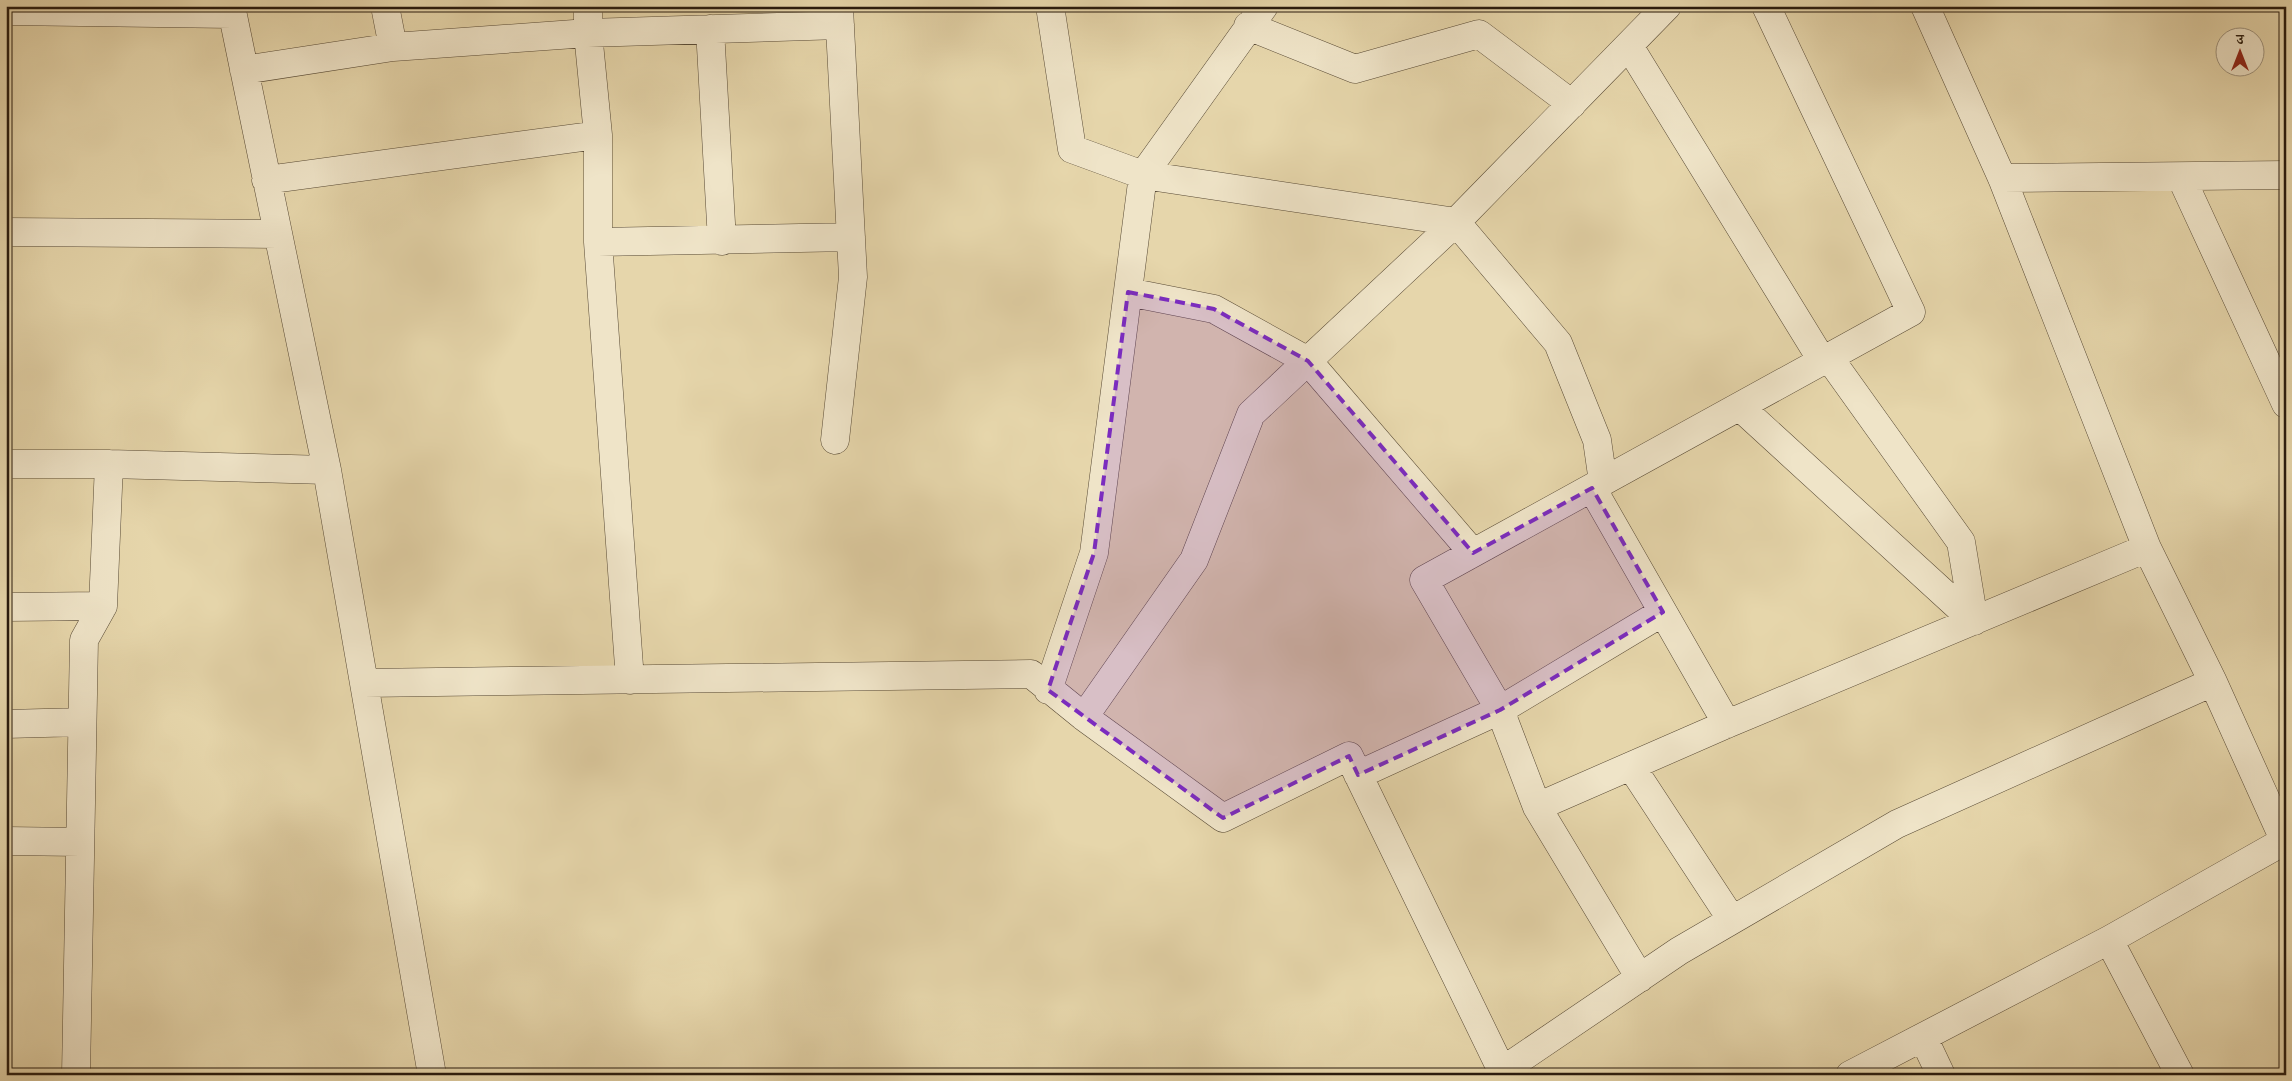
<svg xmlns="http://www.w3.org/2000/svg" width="2292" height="1081" font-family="'EB Garamond','Noto Serif Devanagari',serif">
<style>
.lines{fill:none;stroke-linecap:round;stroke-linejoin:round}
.street-casing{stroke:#584a35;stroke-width:29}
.street{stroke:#efe4c8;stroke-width:28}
.marked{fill:#7b2cbf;fill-opacity:0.2;stroke:#7b2cbf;stroke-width:4;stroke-dasharray:10 6;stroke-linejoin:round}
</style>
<rect width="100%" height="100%" fill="#e6d6ab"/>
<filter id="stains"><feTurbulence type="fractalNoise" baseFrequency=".004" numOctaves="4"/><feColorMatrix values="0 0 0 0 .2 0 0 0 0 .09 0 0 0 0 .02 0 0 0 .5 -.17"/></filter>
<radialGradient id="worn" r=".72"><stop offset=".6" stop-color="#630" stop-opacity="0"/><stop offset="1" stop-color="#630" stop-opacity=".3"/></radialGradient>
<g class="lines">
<defs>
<path id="street" d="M 231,6 L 327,470 L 432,1075
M 385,6 L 393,47
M 588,6 L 588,33 L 598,135 L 598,242 L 630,680
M 1050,6 L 1072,149 L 1143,175 L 1456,222 L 1667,6
M 1925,6 L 2002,178 L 2147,548 L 2213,682 L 2286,844
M 6,11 L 232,14
M 1248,26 L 1355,69 L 1479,34 L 1572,104
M 710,29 L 722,241
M 1629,46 L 1823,362
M 244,70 L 393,47 L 588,33 L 840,25
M 2181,177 L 2286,404
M 2002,178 L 2286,175
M 266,180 L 598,135
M 6,232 L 277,234
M 598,242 L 851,237
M 1128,292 L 1214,309 L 1308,361 L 1473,553
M 1830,359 L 1961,542 L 1974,621
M 1740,407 L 1974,621
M 835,440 L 853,277 L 839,8
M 6,464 L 109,464 L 327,470
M 1592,488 L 1727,724
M 6,607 L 103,606
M 364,683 L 1031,674 L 1084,717 L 1223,818 L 1349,756 L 1504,1075
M 1048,690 L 1094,553 L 1143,175 L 1264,6
M 1084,717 L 1194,560 L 1251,414 L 1456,222 L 1558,343 L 1597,440 L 1603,482
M 6,724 L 82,722
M 1631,766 L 1732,920
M 1358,775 L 1500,710 L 1663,612
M 1537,807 L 1727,724 L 2147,548
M 6,841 L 80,842
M 2109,940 L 2180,1075
M 1640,978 L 1537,807 L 1500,710 L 1424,580 L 1911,312 L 1766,6
M 1923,1037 L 1941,1075
M 1502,1071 L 1679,951 L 1897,824 L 2213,682
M 76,1075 L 84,640 L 103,606 L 109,464
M 1850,1075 L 2109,940 L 2286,840"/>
</defs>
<use href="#street" class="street-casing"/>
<use href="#street" class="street"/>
</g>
<path class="marked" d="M 1128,292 L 1214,309 L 1308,361 L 1473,553 L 1592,488 L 1663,612 L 1500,710 L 1358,775 L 1349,756 L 1223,818 L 1048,690 L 1094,553 Z"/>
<rect width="2292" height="1081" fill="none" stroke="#e6d6ab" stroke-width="25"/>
<rect x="8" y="8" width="2277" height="1066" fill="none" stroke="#291b0e" stroke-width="2.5"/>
<rect x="12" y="12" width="2267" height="1056" fill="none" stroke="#291b0e"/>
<g transform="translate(2240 52)"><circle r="24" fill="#efe4c8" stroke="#a0947e"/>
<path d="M0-4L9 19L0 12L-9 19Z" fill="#8f2418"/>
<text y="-8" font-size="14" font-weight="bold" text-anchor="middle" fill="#291b0e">उ</text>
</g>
<rect width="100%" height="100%" filter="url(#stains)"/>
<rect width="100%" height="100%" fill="url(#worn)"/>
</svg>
